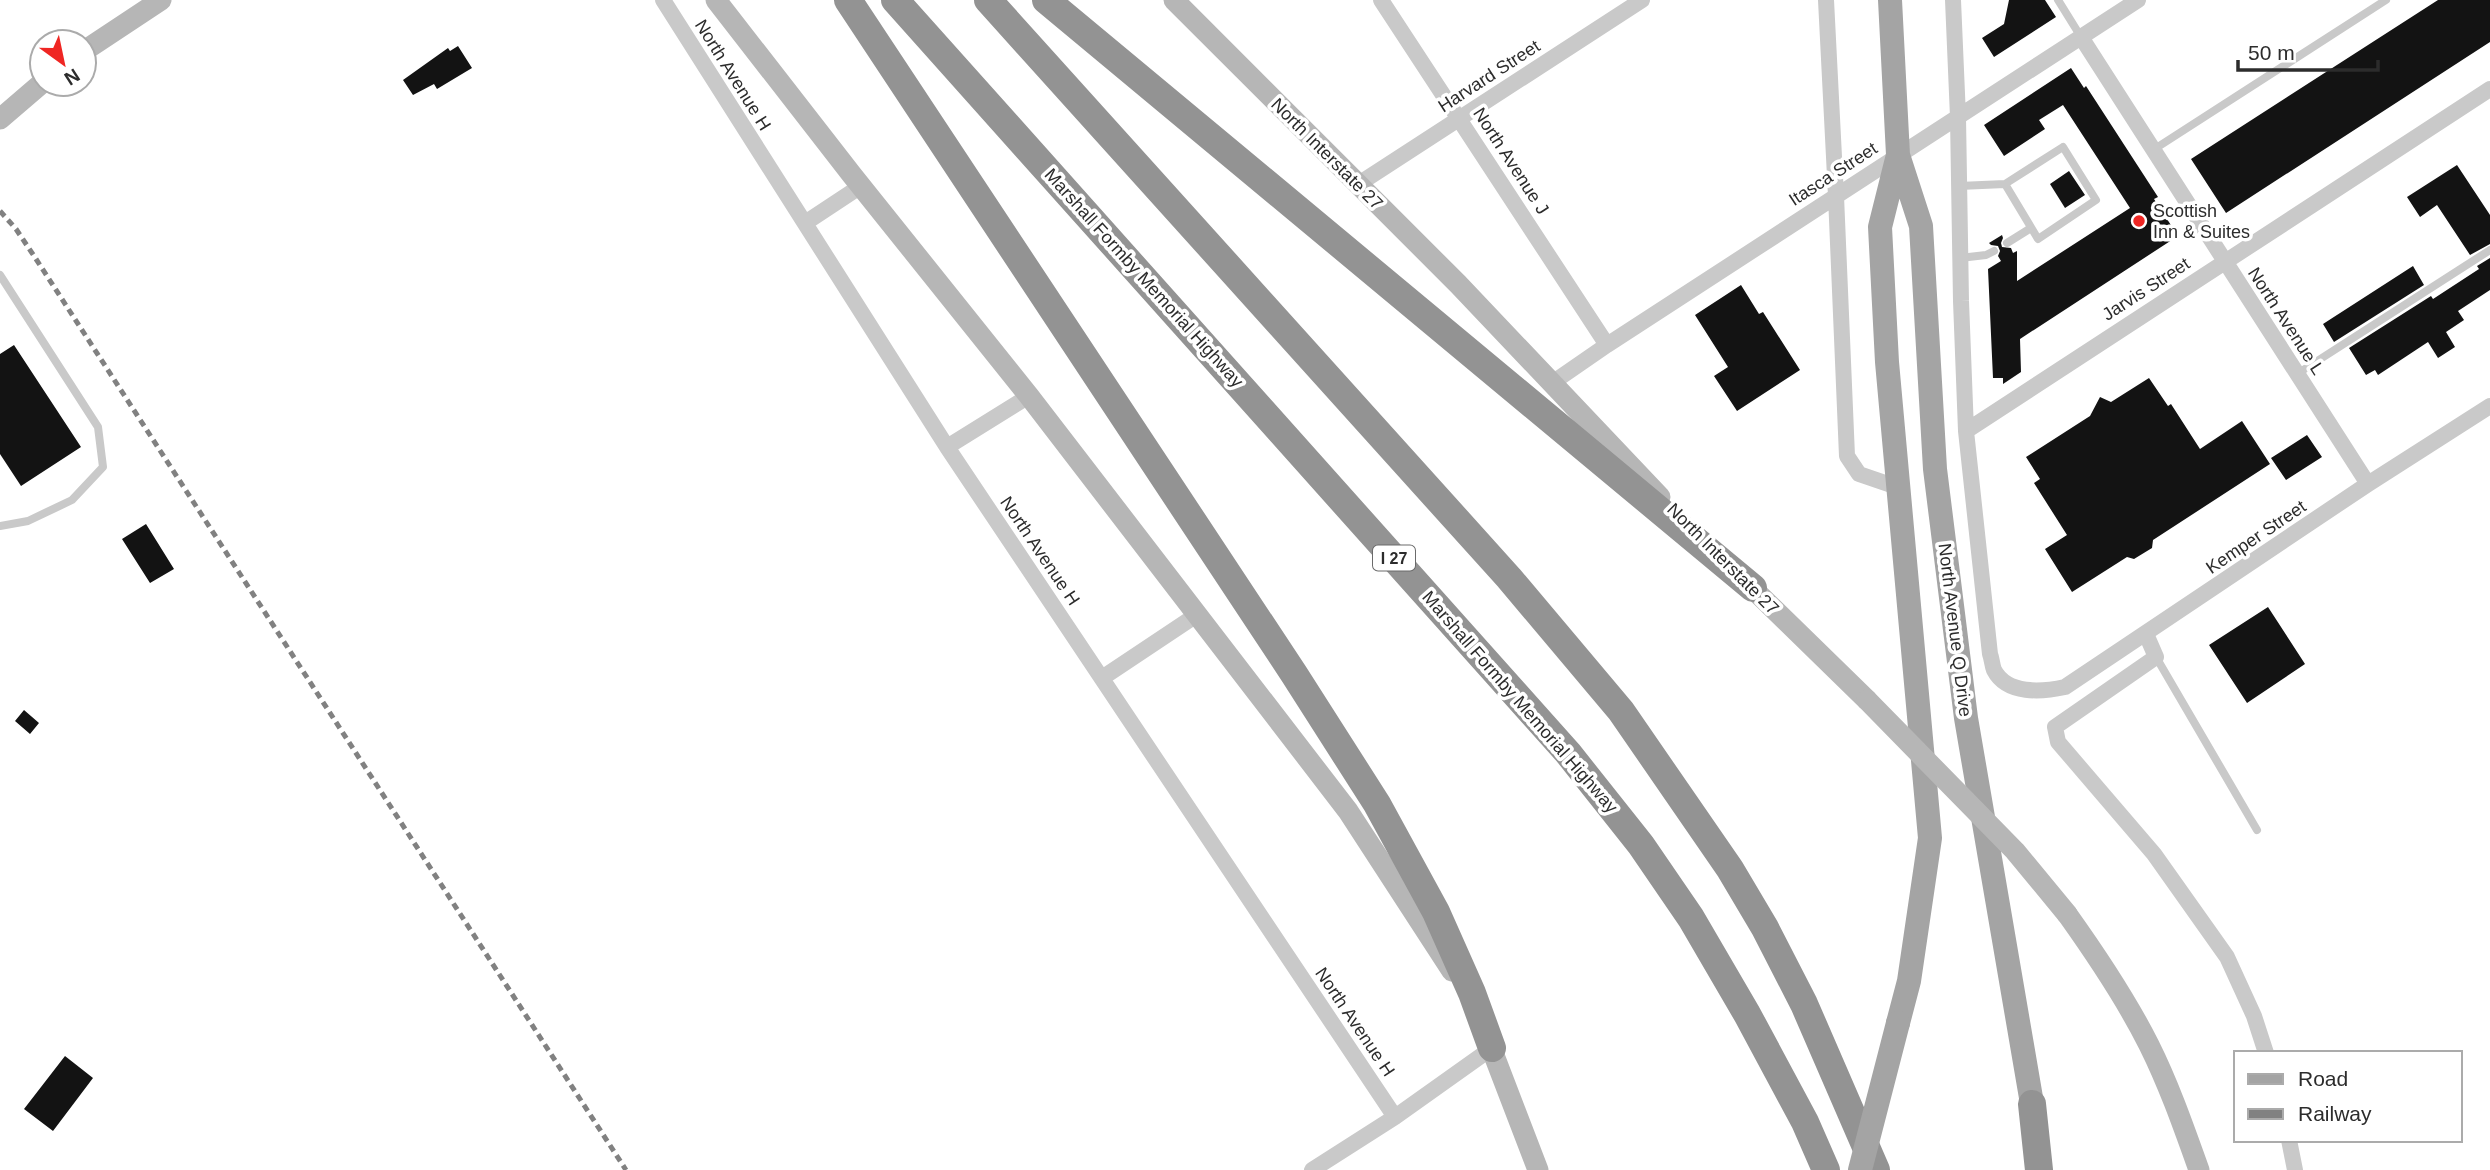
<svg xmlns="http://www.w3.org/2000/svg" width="2490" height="1170" font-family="Helvetica,sans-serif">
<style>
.building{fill:#131313}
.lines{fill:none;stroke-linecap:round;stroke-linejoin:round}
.lane{stroke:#c9c9c9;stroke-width:8}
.street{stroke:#c9c9c9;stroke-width:16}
.secondary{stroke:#b6b6b6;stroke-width:21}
.primary{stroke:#a4a4a4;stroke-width:24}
.highway{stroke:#939393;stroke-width:28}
.rail{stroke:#818181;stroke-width:5;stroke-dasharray:7 5;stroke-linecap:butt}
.secondary-bridge{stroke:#b6b6b6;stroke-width:21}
.primary-bridge{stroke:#a4a4a4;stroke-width:24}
.poi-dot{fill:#ef2623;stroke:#fff;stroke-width:2.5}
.labels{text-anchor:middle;stroke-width:7;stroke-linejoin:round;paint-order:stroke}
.shield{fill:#fff;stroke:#6b6b6b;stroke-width:2}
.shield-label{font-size:16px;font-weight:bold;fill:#2c2c2c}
.street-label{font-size:18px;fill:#2c2c2c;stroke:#fff}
.poi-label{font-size:18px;fill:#2c2c2c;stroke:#fff;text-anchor:start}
</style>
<rect width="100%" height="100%" fill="#fff"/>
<path class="building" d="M 2009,0 L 2045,0 L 2056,17 L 1994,57 L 1982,38 L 2004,24 Z
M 2438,0 L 2490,0 L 2490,42 L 2226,213 L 2191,159 Z
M 458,46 L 472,68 L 437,89 L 434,84 L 413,95 L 403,80 L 448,48 L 450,51 Z
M 2071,68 L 2084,88 L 2086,86 L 2158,197 L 2154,199 L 2178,236 L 2020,339 L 2021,372 L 2003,384 L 2003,378 L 1993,378 L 1988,269 L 2001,261 L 1998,256 L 2000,251 L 1998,246 L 1991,245 L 1989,243 L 2002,235 L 2003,238 L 2001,243 L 2002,247 L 2011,248 L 2013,253 L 2017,251 L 2017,281 L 2130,208 L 2063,105 L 2039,120 L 2045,129 L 2004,156 L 1984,125 Z
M 2457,165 L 2490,215 L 2490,244 L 2470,255 L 2437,205 L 2420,217 L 2407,197 Z
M 2069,171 L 2085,195 L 2065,208 L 2050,184 Z
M 2490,258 L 2490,290 L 2458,311 L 2464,320 L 2446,332 L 2455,347 L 2438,358 L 2428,342 L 2378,375 L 2375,370 L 2366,375 L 2349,348 L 2431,296 L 2433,299 L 2479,269 L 2477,266 Z
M 2413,266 L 2424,285 L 2334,342 L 2323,324 Z
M 1741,285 L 1759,314 L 1763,312 L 1800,370 L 1737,411 L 1714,376 L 1728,367 L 1695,315 Z
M 14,345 L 81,447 L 21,486 L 0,454 L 0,354 Z
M 2149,378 L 2168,406 L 2171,404 L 2200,449 L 2242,421 L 2270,464 L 2153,540 L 2152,548 L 2134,559 L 2127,557 L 2072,592 L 2045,549 L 2067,535 L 2034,483 L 2040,479 L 2026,457 L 2090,416 L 2100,397 L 2111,402 Z
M 2307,435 L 2322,457 L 2286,480 L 2271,458 Z
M 146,524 L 174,569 L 150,583 L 122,539 Z
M 2268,607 L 2305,664 L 2247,703 L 2209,645 Z
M 24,710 L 39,723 L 30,734 L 15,721 Z
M 65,1056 L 93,1078 L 53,1131 L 24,1109 Z"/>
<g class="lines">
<path class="lane" d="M 2058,0 L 2081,37
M 2153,150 L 2386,0
M 1959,186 L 2005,184 L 2038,239 L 2096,200 L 2063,147 L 2005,184
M 2007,243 L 2031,228
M 1960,258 L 1986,255 L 1994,251
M 0,275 L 98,427 L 103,467 L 72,500 L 28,521 L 0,526
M 2297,374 L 2490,250
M 2156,657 L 2257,830"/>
<path class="street" d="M 663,0 L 947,447 L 1395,1117
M 1381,0 L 1607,345
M 1826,0 L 1836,196 L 1847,456 L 1859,474 L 1897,487
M 1953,0 L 1958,117 L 1961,301 L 1966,431 L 1990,654 C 1992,659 1992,665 1994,670 C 2007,695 2042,692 2065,687 L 2368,484 L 2490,406
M 2081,37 L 2368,484
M 1357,185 L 1642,0
M 805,223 L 861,186
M 1552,383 L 1607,345 L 2138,0
M 1966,431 L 2490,89
M 947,447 L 1029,396
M 2146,634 L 2156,657 L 2055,727 L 2058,742 L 2154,854 L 2227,957 L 2254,1016 L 2266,1053
M 1102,678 L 1198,614
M 2289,1140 L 2295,1170
M 1312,1170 L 1395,1117 L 1492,1048"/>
<path class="secondary" d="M 716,0 L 852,175 L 1029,396 L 1348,811 L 1452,971
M 1174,0 L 1458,284 L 1660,497
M 84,51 L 161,0
M 0,119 L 42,83
M 1743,579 L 1867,700
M 2067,914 C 2097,956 2126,999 2149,1045 C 2169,1085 2184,1128 2199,1170
M 1487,1037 L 1538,1170"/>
<path class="primary" d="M 1890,0 L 1898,155 L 1921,226 L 1935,469 L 1966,718 L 2035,1121
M 1898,155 L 1880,227 L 1887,362 L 1930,838 L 1909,981 L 1898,1023"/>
<path class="highway" d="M 848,0 L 1294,674 L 1377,804 L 1436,912 L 1472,993 L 1492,1048
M 895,0 L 1568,753 L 1641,845 L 1691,918 L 1747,1014 L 1805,1122 L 1826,1170
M 988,0 L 1509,578 L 1621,711 L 1730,869 L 1765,928 L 1804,1004 L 1876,1170
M 1046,0 L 1753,588
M 2032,1104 L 2039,1170"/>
<path class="rail" d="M 0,211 L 16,229 L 36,259 L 626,1170"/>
<path class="secondary-bridge" d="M 1867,700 L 2015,851 L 2067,914"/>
<path class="primary-bridge" d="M 1860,1170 L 1898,1023"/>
</g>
<circle class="poi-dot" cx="2139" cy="221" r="7"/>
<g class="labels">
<rect class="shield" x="1373" y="545.5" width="42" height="25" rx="5"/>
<g class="shield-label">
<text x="1394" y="564">I 27</text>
</g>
<g class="street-label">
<text transform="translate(733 75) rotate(58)" y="6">North Avenue H</text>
<text transform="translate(1489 76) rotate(-33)" y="6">Harvard Street</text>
<text transform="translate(1327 154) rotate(45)" y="6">North Interstate 27</text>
<text transform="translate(1511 161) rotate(57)" y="6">North Avenue J</text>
<text transform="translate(1833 174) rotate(-33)" y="6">Itasca Street</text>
<text transform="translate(1144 278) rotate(48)" y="6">Marshall Formby Memorial Highway</text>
<text transform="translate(2146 289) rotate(-33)" y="6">Jarvis Street</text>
<text transform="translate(2286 321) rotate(57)" y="6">North Avenue L</text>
<text transform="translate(2256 537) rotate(-34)" y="6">Kemper Street</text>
<text transform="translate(1040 551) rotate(56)" y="6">North Avenue H</text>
<text transform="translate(1723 559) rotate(45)" y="6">North Interstate 27</text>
<text transform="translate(1955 630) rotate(83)" y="6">North Avenue Q Drive</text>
<text transform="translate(1520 702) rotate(49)" y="6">Marshall Formby Memorial Highway</text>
<text transform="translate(1355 1022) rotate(56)" y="6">North Avenue H</text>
</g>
<g class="poi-label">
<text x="2153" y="217">Scottish<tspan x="2153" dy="21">Inn &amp; Suites</tspan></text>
</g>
</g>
<rect x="2234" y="1051" width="228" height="91" fill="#ffffff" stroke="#ababab" stroke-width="2"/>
<rect x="2248" y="1074" width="35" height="10" fill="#a4a4a4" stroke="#ababab" stroke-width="2"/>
<text x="2298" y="1086" font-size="21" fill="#2c2c2c">Road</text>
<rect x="2248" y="1109" width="35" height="10" fill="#818181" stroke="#ababab" stroke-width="2"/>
<text x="2298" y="1121" font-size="21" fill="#2c2c2c">Railway</text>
<g transform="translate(63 63) rotate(147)"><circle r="33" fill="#ffffff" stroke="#ababab" stroke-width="2"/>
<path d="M0-5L12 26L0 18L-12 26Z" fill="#ef2623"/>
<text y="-10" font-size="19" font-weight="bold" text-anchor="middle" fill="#2c2c2c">N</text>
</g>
<path d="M2238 60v10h140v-10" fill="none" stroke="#2c2c2c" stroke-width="3.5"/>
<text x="2248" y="60" font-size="21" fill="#2c2c2c" stroke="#ffffff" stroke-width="5" paint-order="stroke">50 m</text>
</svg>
